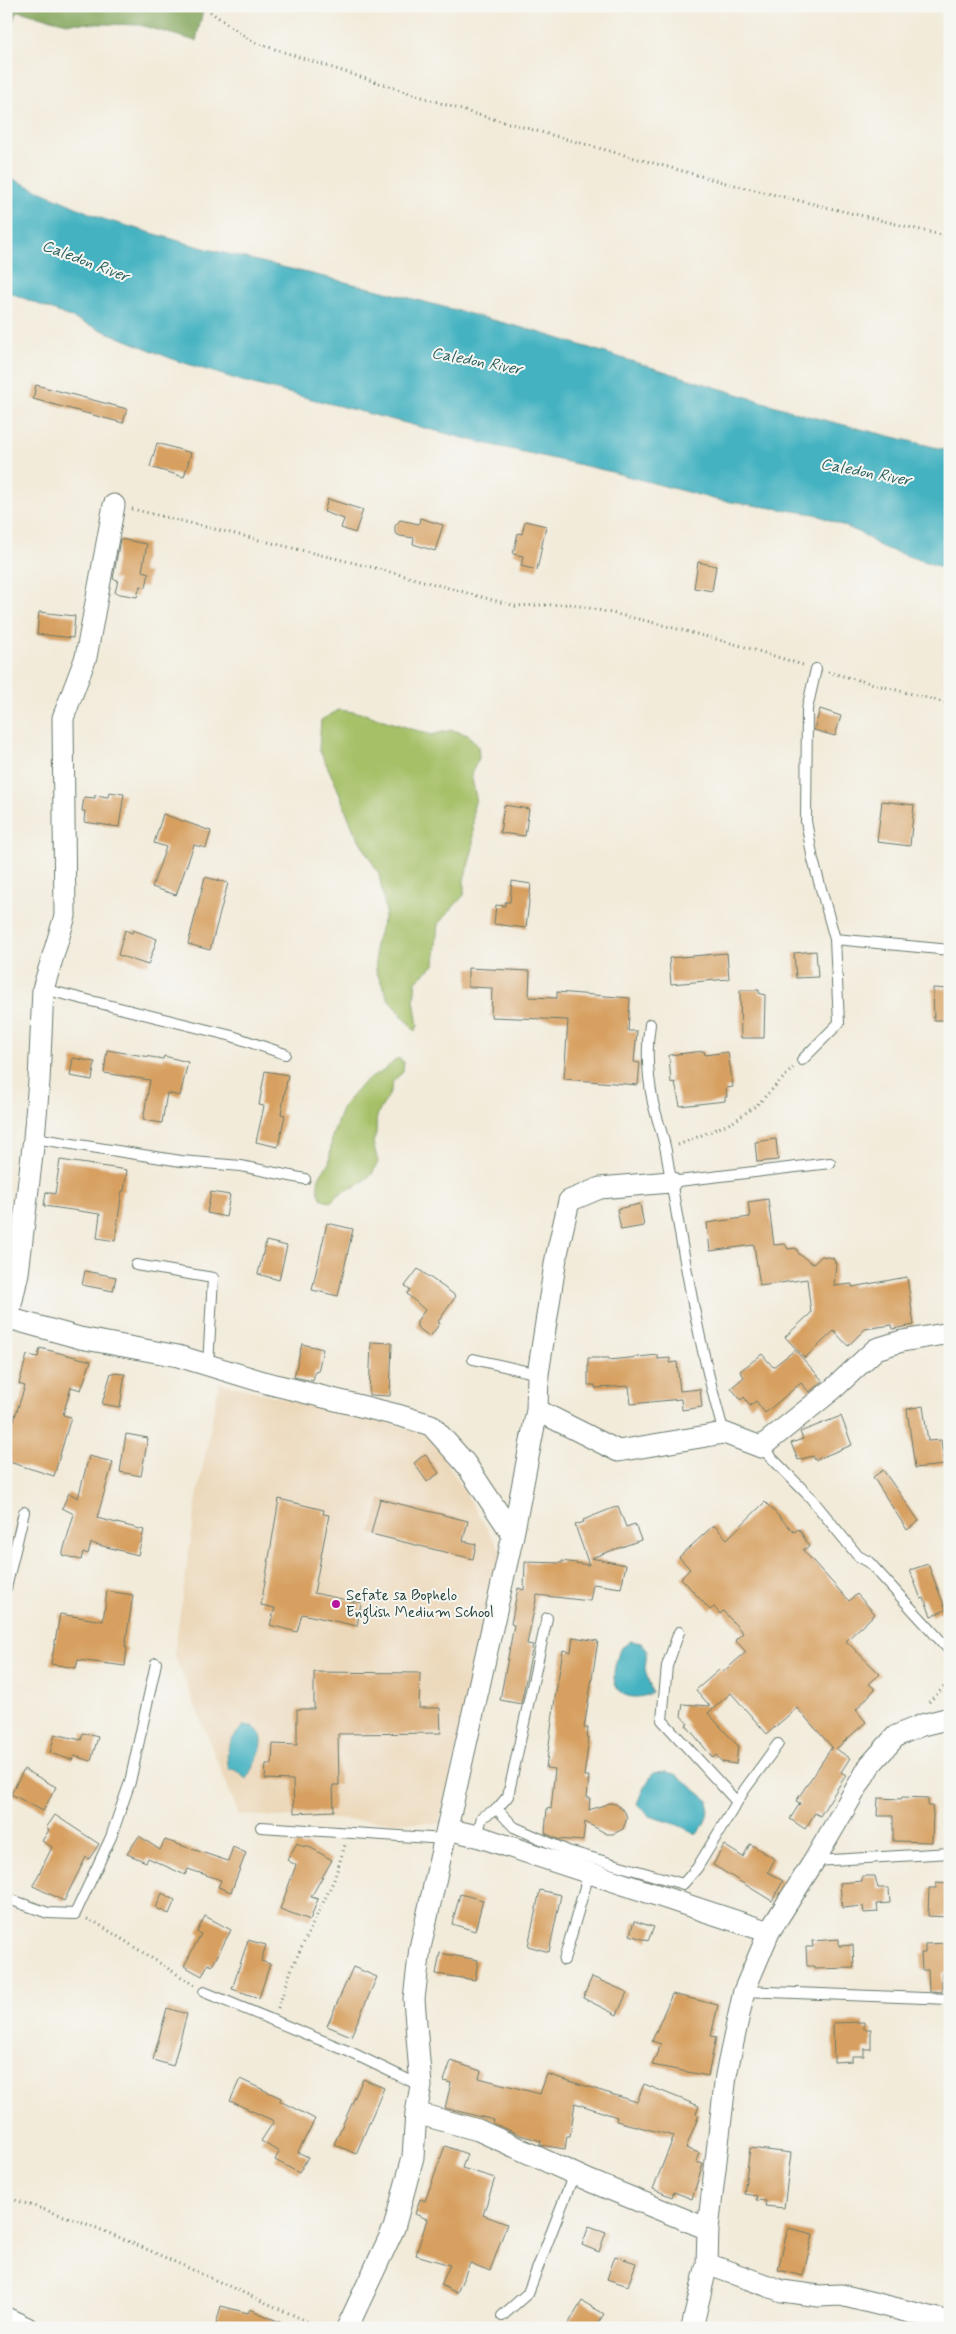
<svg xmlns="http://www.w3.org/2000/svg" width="956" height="2334" font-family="Mynerve,sans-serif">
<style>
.built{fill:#ecd8ba}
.green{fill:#a5c066;stroke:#627e4d}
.forest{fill:#84a65b;stroke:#527248}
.water{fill:#45b2c1;stroke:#32787a}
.building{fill:#d7a060}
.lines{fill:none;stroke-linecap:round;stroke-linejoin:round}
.service-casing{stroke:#697a6e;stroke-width:12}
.minor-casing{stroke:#697a6e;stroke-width:23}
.path{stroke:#697a6e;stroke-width:3;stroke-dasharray:1 4;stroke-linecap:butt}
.service{stroke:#fff;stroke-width:10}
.minor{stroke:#fff;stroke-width:21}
.poi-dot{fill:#b5179e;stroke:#f6f6f2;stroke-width:2}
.labels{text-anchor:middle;stroke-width:4;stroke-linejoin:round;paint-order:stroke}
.poi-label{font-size:15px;fill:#1f3d34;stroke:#f6f6f2;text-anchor:start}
.water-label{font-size:16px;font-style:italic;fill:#2a605e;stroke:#f6f6f2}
</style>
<rect width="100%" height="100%" fill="#f6f6f2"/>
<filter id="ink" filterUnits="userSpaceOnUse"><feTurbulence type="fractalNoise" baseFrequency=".02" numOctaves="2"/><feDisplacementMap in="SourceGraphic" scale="10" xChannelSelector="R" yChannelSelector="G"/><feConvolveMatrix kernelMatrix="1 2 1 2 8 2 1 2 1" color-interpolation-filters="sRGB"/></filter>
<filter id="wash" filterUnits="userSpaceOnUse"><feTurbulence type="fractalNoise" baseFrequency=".0096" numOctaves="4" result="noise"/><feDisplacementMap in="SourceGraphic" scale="20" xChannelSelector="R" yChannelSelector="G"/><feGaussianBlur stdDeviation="1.12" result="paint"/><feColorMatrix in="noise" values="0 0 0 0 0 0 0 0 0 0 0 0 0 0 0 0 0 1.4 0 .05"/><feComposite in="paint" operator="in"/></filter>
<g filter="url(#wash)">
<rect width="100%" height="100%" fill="#f2ebda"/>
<path class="built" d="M 219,1383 L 428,1432 L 502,1553 L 439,1824 L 239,1815 L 174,1654 L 196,1503 Z"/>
<path class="green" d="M 339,710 L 361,713 L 431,735 L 452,730 L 468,735 L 478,746 L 479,758 L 471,774 L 476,798 L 473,810 L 473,848 L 464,880 L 464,895 L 438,924 L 434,965 L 416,981 L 414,1000 L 418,1026 L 415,1031 L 389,1000 L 376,971 L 375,945 L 386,912 L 379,874 L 353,829 L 337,787 L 319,749 L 321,720 Z
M 398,1058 L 404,1062 L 403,1072 L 393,1081 C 391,1097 384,1101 378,1114 C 374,1123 379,1131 373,1142 L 378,1162 L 372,1174 L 360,1184 L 342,1192 L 330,1202 L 321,1198 C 315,1183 318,1175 329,1164 L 332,1137 L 343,1106 L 364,1082 L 383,1071 Z"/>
<path class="forest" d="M 6,6 L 204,6 L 196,41 L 140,25 L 67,23 L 18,11 L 6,33 Z"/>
<path class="water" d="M 6,176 L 103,219 L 207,249 L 387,292 L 538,332 L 808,416 L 950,451 L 950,570 L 881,547 L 861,533 L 815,514 L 717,500 L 608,471 L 479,442 L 242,381 L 175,360 L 6,291 Z
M 631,1641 L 641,1643 L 647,1650 L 645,1669 L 652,1693 C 636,1701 614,1698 614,1676 C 614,1667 617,1658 620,1649 Z
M 243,1726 L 253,1726 C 257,1730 261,1733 262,1739 C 264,1748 251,1771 246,1779 L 235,1770 L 229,1769 C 224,1748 230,1741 243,1726 Z
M 667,1772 L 677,1775 L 708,1800 C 709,1813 706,1825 697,1834 L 678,1825 L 649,1816 L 637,1804 L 642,1791 L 653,1773 Z"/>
<g id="blocks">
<path class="building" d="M 36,385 L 127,409 L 123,423 L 33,399 Z
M 157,443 L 191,453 L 184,477 L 150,467 Z
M 328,499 L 363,510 L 355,533 L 341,528 L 344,519 L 324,512 Z
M 420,518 L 443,525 L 435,551 L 413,544 L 414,538 L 400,536 L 395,533 L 395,526 L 400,520 L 419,524 Z
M 525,521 L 546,526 L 537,570 L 521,566 L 523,556 L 513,554 L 518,533 L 522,534 Z
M 120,539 L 147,544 L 142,571 L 149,573 L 146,587 L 140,586 L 137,597 L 115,593 L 118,580 L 113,579 Z
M 698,562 L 716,566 L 712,591 L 694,588 Z
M 39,612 L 75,616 L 73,638 L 37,634 Z
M 820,709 L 841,716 L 835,736 L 814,730 Z
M 109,792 L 124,794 L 119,827 L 84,822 L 85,811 L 82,811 L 84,797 L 95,798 L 95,795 L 108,797 Z
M 882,801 L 914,805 L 910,846 L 877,842 Z
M 504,805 L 529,809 L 525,836 L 500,833 Z
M 163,814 L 211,831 L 206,848 L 194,845 L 176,895 L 152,887 L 166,847 L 154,843 Z
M 205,877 L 228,883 L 210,950 L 188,944 Z
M 512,881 L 531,884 L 526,928 L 494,924 L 496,905 L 505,906 L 505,902 L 510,902 Z
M 125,930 L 132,933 L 133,930 L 157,939 L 148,965 L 118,955 Z
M 816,951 L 818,977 L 796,978 L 794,953 Z
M 727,953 L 729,979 L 671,984 L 669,958 Z
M 468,968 L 530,971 L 529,997 L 557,998 L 557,992 L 630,998 L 628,1031 L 637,1031 L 634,1062 L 640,1063 L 638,1085 L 564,1079 L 568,1020 L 491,1017 L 492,988 L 468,987 Z
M 933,988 L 950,989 L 950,1020 L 934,1020 Z
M 740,990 L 759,990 L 759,993 L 765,995 L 764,1038 L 741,1038 Z
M 107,1050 L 163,1059 L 164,1056 L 188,1062 L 180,1096 L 167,1093 L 162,1123 L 143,1120 L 150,1080 L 104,1073 Z
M 704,1051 L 705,1055 L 728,1052 L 733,1087 L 726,1088 L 727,1097 L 725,1097 L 725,1101 L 680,1106 L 675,1082 L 671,1083 L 669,1055 Z
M 73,1058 L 95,1062 L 92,1080 L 70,1076 Z
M 265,1071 L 288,1075 L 281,1114 L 285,1115 L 278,1147 L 256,1142 L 264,1106 L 259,1105 Z
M 776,1139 L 778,1160 L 757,1162 L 755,1142 Z
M 60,1160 L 127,1170 L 124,1191 L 122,1191 L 115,1241 L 97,1238 L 100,1214 L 44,1206 L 46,1192 L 55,1194 Z
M 211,1192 L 230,1195 L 226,1217 L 207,1213 Z
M 768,1199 L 774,1245 L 785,1244 L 788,1249 L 796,1248 L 799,1254 L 813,1264 L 822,1256 L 833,1258 L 836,1264 L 834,1286 L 852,1284 L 852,1287 L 907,1277 L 914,1325 L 893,1329 L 892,1325 L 865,1329 L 848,1346 L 834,1331 L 805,1358 L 785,1337 L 811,1313 L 807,1279 L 760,1286 L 754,1245 L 710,1251 L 707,1223 L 750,1217 L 748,1202 Z
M 640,1204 L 644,1226 L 621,1230 L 617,1209 Z
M 327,1223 L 353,1229 L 338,1296 L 312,1290 Z
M 266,1241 L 287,1246 L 279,1280 L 258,1274 Z
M 418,1269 L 456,1296 L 438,1322 L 440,1323 L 430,1337 L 417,1327 L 417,1321 L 425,1310 L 407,1294 L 410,1289 L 405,1286 Z
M 85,1271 L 116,1277 L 113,1291 L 82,1285 Z
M 371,1342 L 392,1343 L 390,1396 L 369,1395 Z
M 302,1344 L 323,1349 L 318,1372 L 315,1371 L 313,1381 L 294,1377 Z
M 40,1348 L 91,1361 L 81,1390 L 71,1387 L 63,1415 L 71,1417 L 54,1476 L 6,1461 L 6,1438 L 10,1426 L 12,1426 L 25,1386 L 19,1384 L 27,1355 L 38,1357 Z
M 795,1350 L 823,1381 L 809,1392 L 801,1383 L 765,1413 L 756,1401 L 750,1406 L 744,1397 L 741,1400 L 731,1388 L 744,1377 L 740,1371 L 762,1354 L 773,1367 Z
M 658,1355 L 658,1359 L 670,1358 L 670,1363 L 677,1362 L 680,1391 L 700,1389 L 702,1407 L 682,1410 L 681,1399 L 631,1404 L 629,1386 L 595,1388 L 595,1385 L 588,1385 L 588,1358 L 609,1358 L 609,1360 Z
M 111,1373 L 125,1374 L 120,1407 L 102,1404 Z
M 923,1406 L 928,1441 L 941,1440 L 944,1465 L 915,1468 L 907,1409 Z
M 841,1416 L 852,1445 L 815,1460 L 813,1456 L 798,1460 L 791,1443 L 803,1439 L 800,1432 Z
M 126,1434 L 148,1438 L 141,1476 L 120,1472 Z
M 425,1454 L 439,1473 L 427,1482 L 414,1463 Z
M 89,1456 L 113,1462 L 97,1518 L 144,1530 L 138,1555 L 91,1543 L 88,1554 L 83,1552 L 81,1560 L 62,1555 L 74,1514 L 62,1508 L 69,1493 L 78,1498 Z
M 883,1470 L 919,1521 L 907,1530 L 873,1477 Z
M 279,1499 L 324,1510 L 323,1514 L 329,1515 L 314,1593 L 361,1603 L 357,1626 L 302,1614 L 297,1632 L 270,1625 L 275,1608 L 261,1605 Z
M 380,1499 L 468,1521 L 463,1541 L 476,1544 L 473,1559 L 371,1534 Z
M 765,1502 L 794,1532 L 799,1529 L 809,1546 L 803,1550 L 849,1601 L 857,1594 L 875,1614 L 846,1641 L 880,1674 L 869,1684 L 875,1689 L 856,1710 L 866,1722 L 836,1749 L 850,1758 L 841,1772 L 846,1775 L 820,1816 L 815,1813 L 805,1829 L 790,1819 L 800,1803 L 796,1801 L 832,1747 L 797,1708 L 767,1734 L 731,1693 L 708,1713 L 738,1746 L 736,1764 L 722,1762 L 716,1755 L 713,1758 L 686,1725 L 688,1724 L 681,1716 L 683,1704 L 710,1706 L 696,1690 L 720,1669 L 723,1672 L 746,1652 L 735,1640 L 743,1633 L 723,1611 L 720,1614 L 714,1607 L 710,1610 L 681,1578 L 690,1569 L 679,1557 L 714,1525 L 727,1539 Z
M 618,1506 L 626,1527 L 635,1524 L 641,1540 L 591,1558 L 626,1565 L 621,1588 L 593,1584 L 590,1601 L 537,1595 L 527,1644 L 533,1645 L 521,1704 L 500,1700 L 514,1625 L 511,1624 L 518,1588 L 524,1590 L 525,1562 L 562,1563 L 562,1561 L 589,1565 L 575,1525 L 584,1522 L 583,1520 Z
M 928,1564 L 946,1610 L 931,1616 L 924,1598 L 921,1599 L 910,1570 Z
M 107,1591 L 133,1595 L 125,1647 L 127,1648 L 125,1666 L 78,1660 L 76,1668 L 51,1664 L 60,1614 L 103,1621 Z
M 573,1637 L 598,1641 L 584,1728 L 588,1728 L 587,1738 L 589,1738 L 584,1776 L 589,1776 L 587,1798 L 590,1798 L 589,1810 L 610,1803 L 616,1804 L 625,1812 L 627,1818 L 623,1829 L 613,1834 L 607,1834 L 585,1822 L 583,1841 L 557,1839 L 545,1833 L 547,1808 L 551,1809 L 555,1769 L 546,1768 L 555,1698 L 563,1650 L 571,1652 Z
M 314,1672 L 420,1673 L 419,1708 L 440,1708 L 441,1733 L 338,1734 L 339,1785 L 333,1785 L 334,1811 L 294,1813 L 293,1780 L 265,1779 L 266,1764 L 272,1764 L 273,1744 L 297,1745 L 297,1709 L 314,1709 Z
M 83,1733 L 98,1737 L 91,1761 L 74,1756 L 72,1760 L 50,1753 L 55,1734 L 81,1740 Z
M 24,1769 L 56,1787 L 43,1811 L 11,1794 Z
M 902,1797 L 928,1798 L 928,1806 L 932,1806 L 933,1814 L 932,1842 L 893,1841 L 893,1816 L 877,1816 L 878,1798 L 901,1799 Z
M 55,1815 L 99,1844 L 89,1859 L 86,1857 L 64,1901 L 33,1886 L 52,1847 L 42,1841 L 49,1830 L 46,1828 Z
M 139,1836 L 160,1850 L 165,1840 L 228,1861 L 233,1847 L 246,1853 L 231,1892 L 218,1887 L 221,1880 L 188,1869 L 185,1875 L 148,1858 L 146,1862 L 127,1854 Z
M 297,1843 L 304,1847 L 306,1845 L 332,1860 L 311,1897 L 318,1899 L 310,1920 L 280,1909 L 296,1865 L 287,1860 Z
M 750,1844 L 775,1859 L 768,1872 L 783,1881 L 772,1901 L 713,1865 L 724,1845 L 743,1857 Z
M 862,1876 L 875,1876 L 878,1888 L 889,1888 L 890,1903 L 877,1904 L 878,1912 L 864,1913 L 863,1906 L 842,1908 L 840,1883 L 862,1881 Z
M 936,1883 L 950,1884 L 950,1917 L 928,1916 L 929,1888 L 936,1888 Z
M 540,1890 L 561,1895 L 549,1952 L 528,1946 Z
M 162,1893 L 175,1900 L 169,1914 L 156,1908 Z
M 460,1894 L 483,1900 L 475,1931 L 452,1924 Z
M 205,1916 L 231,1930 L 212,1966 L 208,1964 L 202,1976 L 184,1966 L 201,1934 L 197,1932 Z
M 634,1921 L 654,1927 L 648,1941 L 630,1935 Z
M 839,1939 L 839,1946 L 853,1945 L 854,1968 L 814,1969 L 814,1966 L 807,1966 L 806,1947 L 813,1947 L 812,1941 Z
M 248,1940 L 266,1945 L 261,1961 L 270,1964 L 259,1998 L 232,1989 Z
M 950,1943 L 950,1972 L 942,1973 L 942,1992 L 929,1991 L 928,1970 L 922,1970 L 921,1953 L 925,1953 L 925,1944 Z
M 440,1953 L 478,1960 L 475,1980 L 436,1974 Z
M 353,1967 L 377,1977 L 351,2036 L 327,2026 Z
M 592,1977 L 627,1992 L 617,2015 L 583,1998 Z
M 672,1994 L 718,2005 L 711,2036 L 716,2037 L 708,2076 L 652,2065 L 661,2044 L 652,2041 Z
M 167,2008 L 187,2014 L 173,2066 L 153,2060 Z
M 864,2022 L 864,2029 L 871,2029 L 871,2049 L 864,2049 L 864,2056 L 852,2056 L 852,2061 L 834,2062 L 833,2023 Z
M 451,2061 L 481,2071 L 479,2078 L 540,2094 L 547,2074 L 637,2102 L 644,2084 L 699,2106 L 696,2114 L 699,2115 L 686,2148 L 699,2153 L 696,2162 L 703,2164 L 692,2199 L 674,2192 L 672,2197 L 653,2189 L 674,2136 L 616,2121 L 617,2117 L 575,2103 L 570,2136 L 567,2136 L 565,2149 L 540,2145 L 541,2141 L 520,2135 L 493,2123 L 494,2120 L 445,2108 L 451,2083 L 444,2081 Z
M 240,2079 L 281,2098 L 280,2101 L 315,2119 L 298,2152 L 308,2157 L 299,2173 L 275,2160 L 279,2152 L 261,2141 L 274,2121 L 230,2101 Z
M 363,2079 L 384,2088 L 356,2154 L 334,2144 Z
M 445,2146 L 467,2154 L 462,2168 L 495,2178 L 483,2215 L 507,2224 L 490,2271 L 470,2263 L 457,2293 L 441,2285 L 450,2265 L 416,2255 L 427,2219 L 415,2214 L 420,2199 L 425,2201 Z
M 750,2148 L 791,2153 L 784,2208 L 765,2206 L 766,2201 L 756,2200 L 757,2196 L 744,2194 Z
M 589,2226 L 606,2232 L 599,2252 L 582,2245 Z
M 788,2228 L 813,2234 L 803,2276 L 778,2270 Z
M 615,2256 L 636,2263 L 628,2286 L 607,2279 Z
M 582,2301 L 604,2314 L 595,2328 L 566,2328 Z
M 221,2306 L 248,2313 L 250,2309 L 293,2328 L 215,2328 Z"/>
</g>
</g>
<g filter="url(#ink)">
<use href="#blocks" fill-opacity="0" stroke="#697a6e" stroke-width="1"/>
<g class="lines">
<defs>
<path id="service" d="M 835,939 L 950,950
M 43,989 L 232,1036 L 285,1054
M 650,1024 C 646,1049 648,1078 653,1103 C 657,1119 663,1135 666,1151 C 682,1245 697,1341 724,1433
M 802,1060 L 839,1023 L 835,939 L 813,860 L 806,821 L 807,709 L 816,669
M 34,1138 L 181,1161 L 241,1166 L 305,1179
M 670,1182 L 830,1163
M 136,1265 L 213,1278 L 208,1365
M 473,1359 L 538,1374
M 761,1447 L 810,1497 L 858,1556 L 869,1562 L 950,1651
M 6,1588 L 24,1512
M 679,1632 L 667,1666 L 662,1720 L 737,1802
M 497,1809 L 514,1827 L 568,1851 L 683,1884 L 697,1868 L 745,1789 L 778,1744
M 261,1827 L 445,1839
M 477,1836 L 482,1817 L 497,1809 L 508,1796 L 547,1618
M 815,1861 L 950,1853
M 6,1898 L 48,1913 L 75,1914 L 111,1837 L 130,1782 L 156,1663
M 564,1960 L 589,1873
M 744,1991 L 950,1999
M 204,1992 L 350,2052 L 421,2086
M 502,2316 L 528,2293 L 574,2174"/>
<path id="minor" d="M 114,505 L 86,657 L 63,718 L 65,916 L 43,989 L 39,1081 L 34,1138 L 18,1273 L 8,1318 L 80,1338 L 178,1356 L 267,1383 L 401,1416 L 431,1425 L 465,1463 L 513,1535
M 537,1410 L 618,1451 L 724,1433 L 761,1447 L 833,1389 L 876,1349 L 902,1341 L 950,1333
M 447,1829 L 477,1836 L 769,1932
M 416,2113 L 478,2130 L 590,2181 L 708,2229
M 707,2264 L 782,2291 L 819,2296 L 841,2295 L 950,2322
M 6,2318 L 27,2328
M 347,2328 L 394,2228 L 413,2157 L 416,2113 L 421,2086 L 414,1999 L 420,1948 L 513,1535 L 537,1410 L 538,1374 L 556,1258 L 569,1201 L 600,1188 L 670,1182
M 692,2328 L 707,2264 L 708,2229 L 726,2075 L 744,1991 L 769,1932 L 814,1861 L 870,1765 L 896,1736 L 922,1725 L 950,1718"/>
</defs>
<use href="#service" class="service-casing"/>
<use href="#minor" class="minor-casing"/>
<path class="path" d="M 202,6 L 253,42 L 468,112 L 726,183 L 950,237
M 132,509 L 379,569 L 515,606 L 571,604 L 647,621 L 742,646 L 803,665
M 828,672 L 950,704
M 678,1145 L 733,1122 L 757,1105 L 793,1068
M 929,1702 L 950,1681
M 87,1919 L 95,1922 L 194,1985
M 278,2008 L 293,1965 L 334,1880 L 345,1845
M 6,2197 L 82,2222 L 135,2244 L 322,2328"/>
<use href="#service" class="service"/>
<use href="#minor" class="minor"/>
</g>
</g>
<circle class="poi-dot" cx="336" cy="1604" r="5"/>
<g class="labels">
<g class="poi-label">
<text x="346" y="1600">Sefate sa Bophelo<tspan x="346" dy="17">English Medium School</tspan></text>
</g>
<g class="water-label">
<text transform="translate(86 260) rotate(21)" y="6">Caledon River</text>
<text transform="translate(477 360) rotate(11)" y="6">Caledon River</text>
<text transform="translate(866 471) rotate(11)" y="6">Caledon River</text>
</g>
</g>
<rect width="956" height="2334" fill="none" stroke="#f6f6f2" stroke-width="25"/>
</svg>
